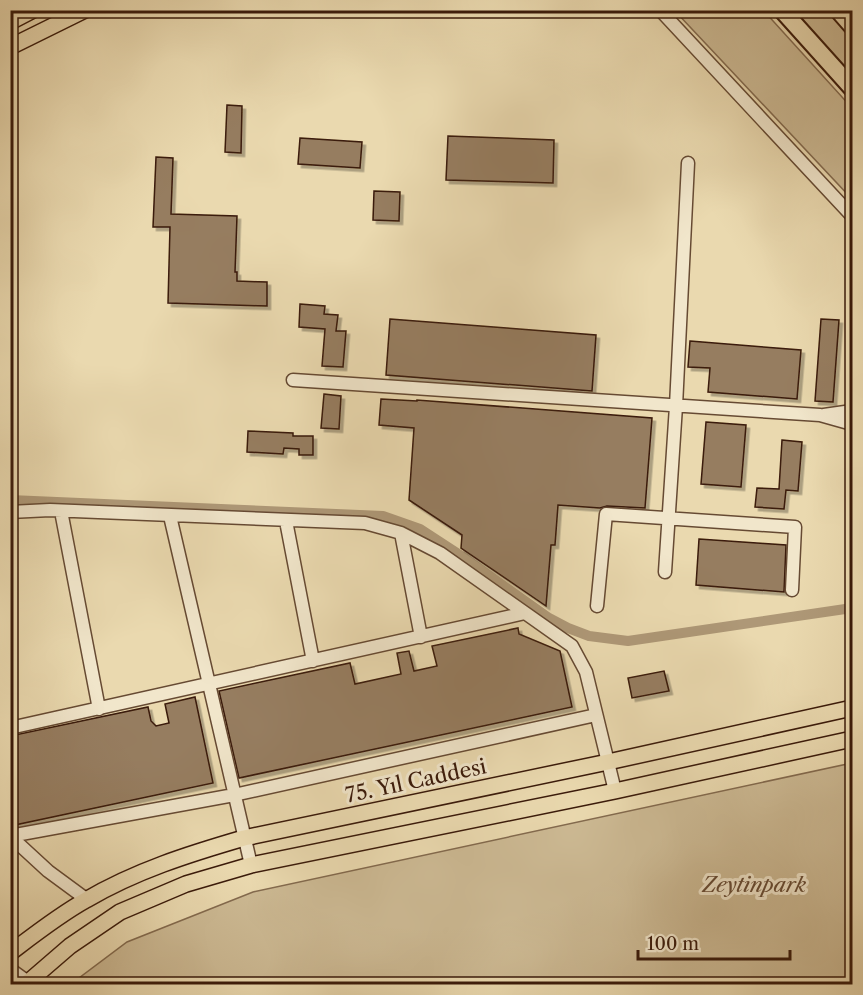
<svg xmlns="http://www.w3.org/2000/svg" width="863" height="995" font-family="'Libre Caslon Text',serif">
<style>
.green{fill:#ccb993;stroke:#836a4e;stroke-width:1.5}
.lines{fill:none;stroke-linecap:round;stroke-linejoin:round}
.canal{stroke:#ae9877;stroke-width:10}
.building{fill:#967d60;stroke:#3a1a0a;stroke-width:1.5;filter:url(#shadow)}
.minor-casing{stroke:#664a33;stroke-width:15}
.major-casing{stroke:#3a1a0a;stroke-width:18}
.highway-casing{stroke:#3a1a0a;stroke-width:20}
.minor{stroke:#f1e6cb;stroke-width:12}
.major{stroke:#ead9af;stroke-width:15}
.highway{stroke:#ead9af;stroke-width:16}
.labels{text-anchor:middle;stroke-width:6;stroke-linejoin:round;paint-order:stroke}
.street-label{font-size:21px;fill:#3a1a0a;stroke:#f1e6cb}
.park-label{font-size:21px;font-style:italic;fill:#664a33;stroke:#f1e6cb}
</style>
<defs>
<filter id="shadow"><feDropShadow dx="3.5" dy="3.5" stdDeviation="0" flood-color="#0004"/></filter>
</defs>
<rect width="100%" height="100%" fill="#ead9af"/>
<filter id="stains"><feTurbulence type="fractalNoise" baseFrequency=".00333" numOctaves="4"/><feColorMatrix values="0 0 0 0 .2 0 0 0 0 .09 0 0 0 0 .02 0 0 0 .5 -.17"/></filter>
<radialGradient id="worn" r=".72"><stop offset=".6" stop-color="#630" stop-opacity="0"/><stop offset="1" stop-color="#630" stop-opacity=".3"/></radialGradient>
<path class="green" d="M 675,11 L 764,11 L 852,108 L 852,199 Z
M 793,11 L 831,11 L 837,17 L 852,40 L 852,75 Z
M 852,763 L 852,984 L 71,984 L 127,942 L 253,892 Z"/>
<g class="lines">
<path class="canal" d="M 10,500 L 383,516 L 420,529 L 466,559 L 549,618 L 568,628 L 589,636 L 628,641 L 852,608"/>
</g>
<path class="building" d="M 227,105 L 242,106 L 241,153 L 225,152 Z
M 448,136 L 554,140 L 553,183 L 446,180 Z
M 300,138 L 362,142 L 360,168 L 298,164 Z
M 156,157 L 173,158 L 171,214 L 237,216 L 235,272 L 237,272 L 237,281 L 267,282 L 267,306 L 168,303 L 170,227 L 153,227 Z
M 374,191 L 400,192 L 399,221 L 373,220 Z
M 300,304 L 325,306 L 324,314 L 338,315 L 336,331 L 346,331 L 343,367 L 322,366 L 325,329 L 299,327 Z
M 390,319 L 596,335 L 592,391 L 386,375 Z
M 821,319 L 839,320 L 833,402 L 815,401 Z
M 690,341 L 801,350 L 797,399 L 708,392 L 710,368 L 688,367 Z
M 324,394 L 341,396 L 339,429 L 321,428 Z
M 381,399 L 417,401 L 417,400 L 652,418 L 645,508 L 607,506 L 600,508 L 558,505 L 555,545 L 551,545 L 546,606 L 461,548 L 462,535 L 409,500 L 414,428 L 379,425 Z
M 706,422 L 746,425 L 741,487 L 701,484 Z
M 248,431 L 293,433 L 293,436 L 313,436 L 313,455 L 299,455 L 299,449 L 284,448 L 283,454 L 247,452 Z
M 782,440 L 802,442 L 798,491 L 786,490 L 784,509 L 755,507 L 757,488 L 779,489 Z
M 699,539 L 786,545 L 784,592 L 696,585 Z
M 518,628 L 519,634 L 560,651 L 572,707 L 239,778 L 219,691 L 350,663 L 355,684 L 401,674 L 397,653 L 409,651 L 414,671 L 437,666 L 432,646 Z
M 664,671 L 669,691 L 632,698 L 628,678 Z
M 195,697 L 213,783 L 10,826 L 10,736 L 148,707 L 151,721 L 156,726 L 169,723 L 165,704 Z"/>
<g class="lines">
<defs>
<path id="minor" d="M 660,10 L 852,216
M 293,380 L 820,415 L 852,424
M 824,415 L 852,411
M 61,511 L 99,709
M 10,512 L 50,510 L 365,523 L 401,533 L 440,553 L 572,646 L 586,672 L 615,791
M 170,516 L 251,865
M 286,521 L 313,661
M 401,533 L 421,637
M 665,572 L 676,406 L 688,163
M 597,606 L 606,514 L 795,527 L 792,590
M 10,728 L 525,613
M 10,836 L 234,795 L 596,715
M 10,836 L 48,871 L 86,899
M 10,969 L 28,982"/>
<path id="major" d="M 10,22 L 33,10
M 10,47 L 85,10
M 10,953 C 35,934 59,915 86,900 C 135,871 189,854 244,838 L 608,762 L 852,708
M 26,984 L 70,946 L 120,912 L 186,884 L 251,865 L 615,791 L 852,739"/>
<path id="highway" d="M 782,10 L 852,88
M 838,10 L 852,26"/>
</defs>
<use href="#minor" class="minor-casing"/>
<use href="#major" class="major-casing"/>
<use href="#highway" class="highway-casing"/>
<use href="#minor" class="minor"/>
<use href="#major" class="major"/>
<use href="#highway" class="highway"/>
</g>
<g class="labels">
<g class="street-label">
<text transform="translate(416 781) rotate(-12)" y="7">75. Yıl Caddesi</text>
</g>
<g class="park-label">
<text x="754" y="892">Zeytinpark</text>
</g>
</g>
<rect width="863" height="995" fill="none" stroke="#ead9af" stroke-width="36"/>
<rect x="12" y="12" width="839" height="971" fill="none" stroke="#3a1a0a" stroke-width="3"/>
<rect x="18" y="18" width="827" height="959" fill="none" stroke="#3a1a0a" stroke-width="1.5"/>
<path d="M638 950v9h152v-9" fill="none" stroke="#3a1a0a" stroke-width="3"/>
<text x="647" y="950" font-size="18" fill="#3a1a0a" stroke="#f1e6cb" stroke-width="4.5" paint-order="stroke">100 m</text>
<rect width="100%" height="100%" filter="url(#stains)"/>
<rect width="100%" height="100%" fill="url(#worn)"/>
</svg>
